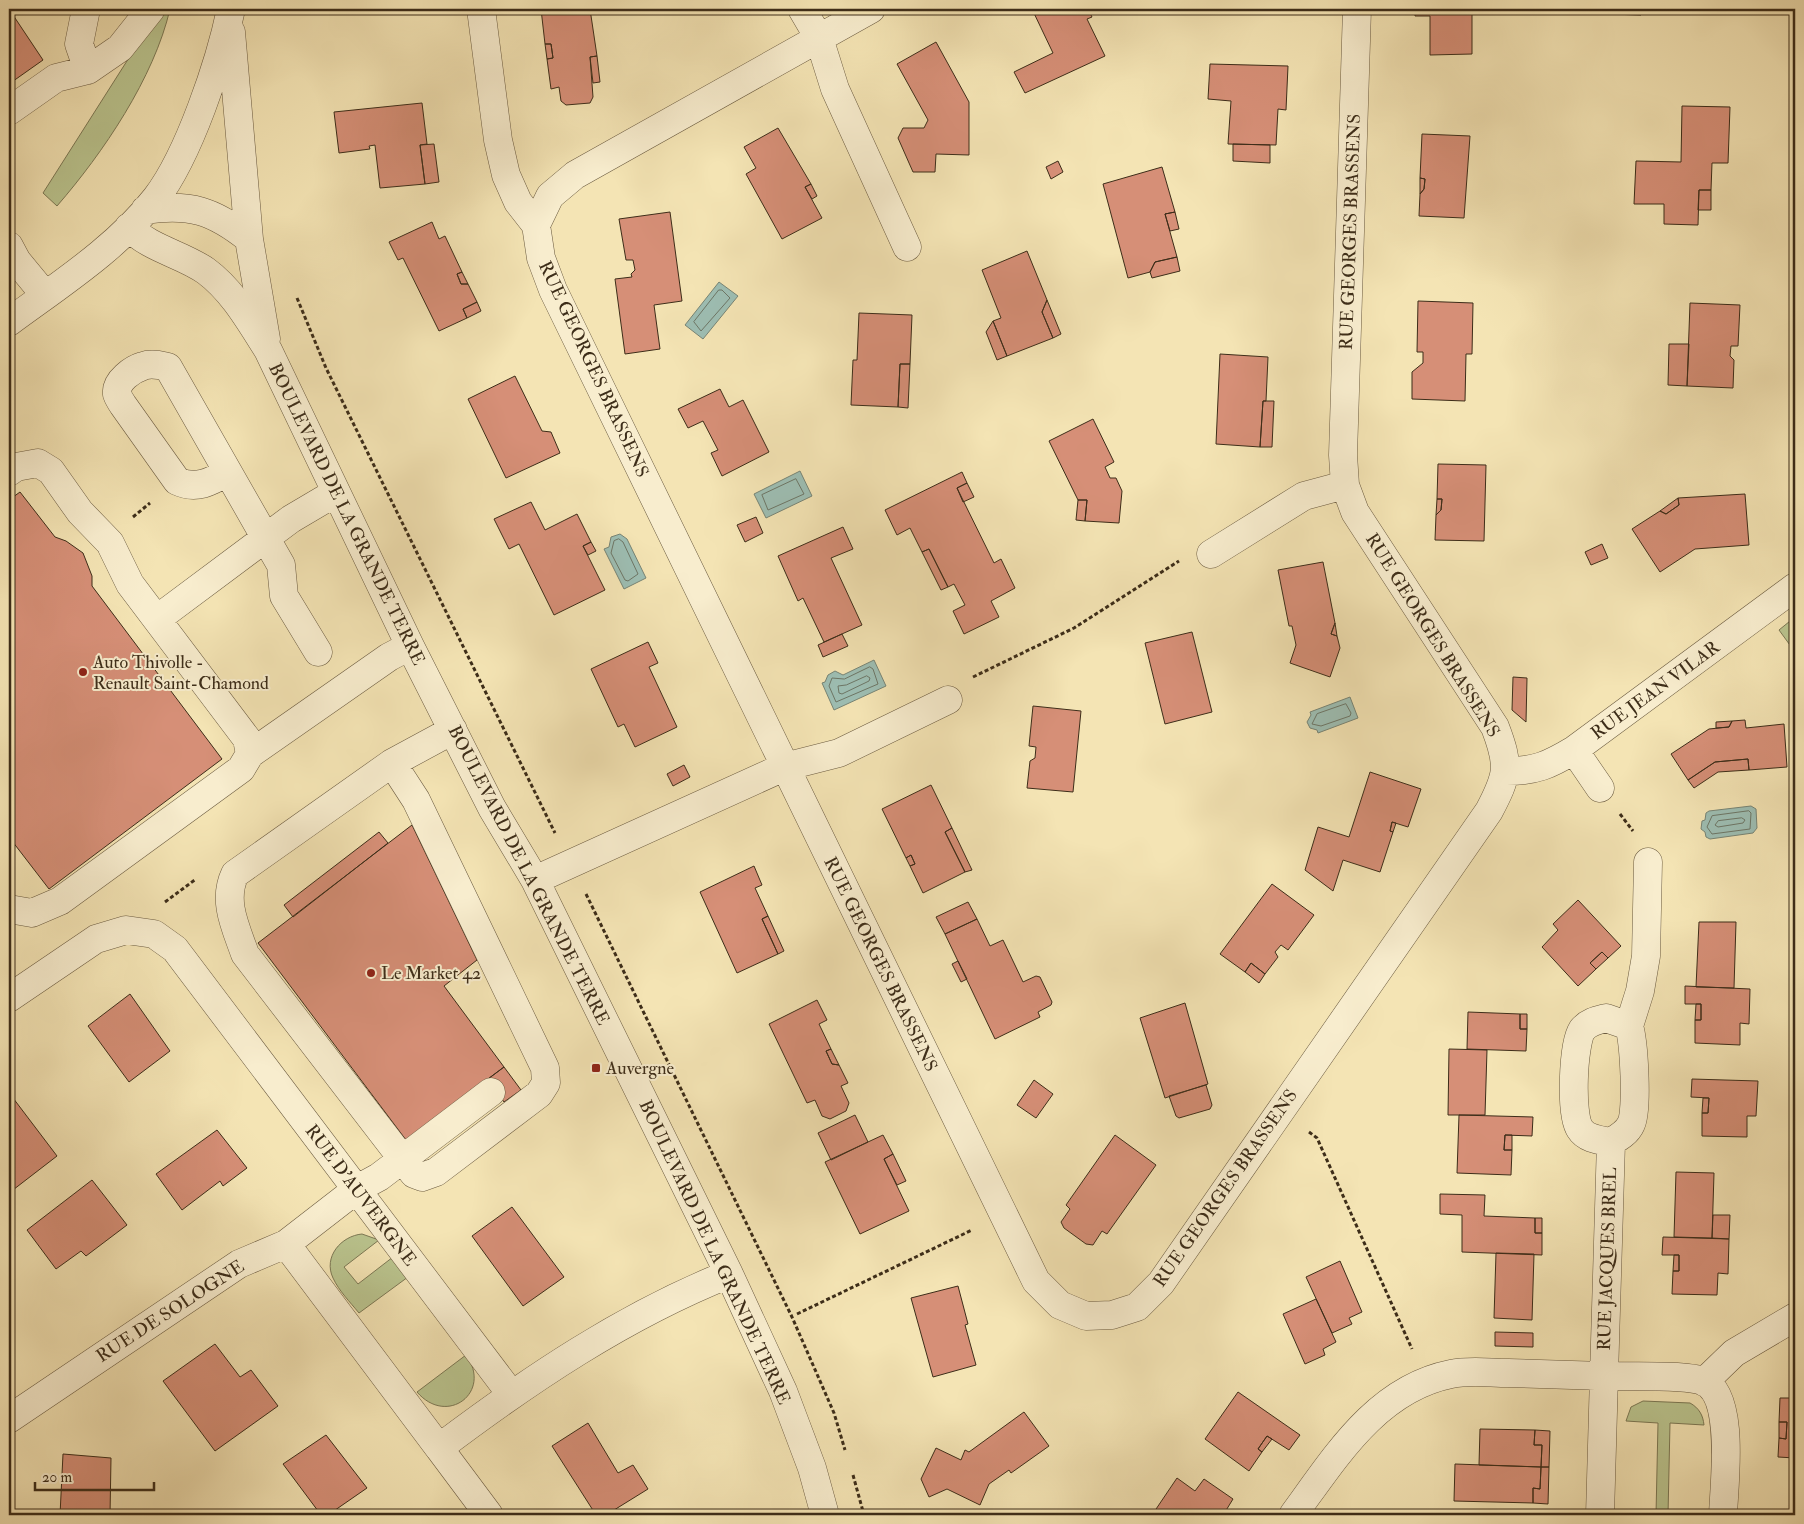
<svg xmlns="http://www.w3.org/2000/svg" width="1804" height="1524" font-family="'IM FELL Double Pica',serif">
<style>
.green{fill:#bac48e;stroke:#7c7854}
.water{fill:#9dbeb3;stroke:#778475}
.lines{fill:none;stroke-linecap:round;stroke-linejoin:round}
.shore{stroke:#6d7666;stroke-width:1}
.building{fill:#d68f77;stroke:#3d2d19}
.minor-casing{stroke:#6b5b40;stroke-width:29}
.path{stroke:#3d2d19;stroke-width:3;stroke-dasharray:4 2.5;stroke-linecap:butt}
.minor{stroke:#f8edce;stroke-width:28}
.poi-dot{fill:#8f2418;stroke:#f8edce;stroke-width:2}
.labels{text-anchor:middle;stroke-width:4;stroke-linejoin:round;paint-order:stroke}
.street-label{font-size:18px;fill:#3d2d19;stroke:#f8edce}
.poi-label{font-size:18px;fill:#3d2d19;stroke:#f8edce;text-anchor:start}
</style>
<rect width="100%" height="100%" fill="#f4e4b4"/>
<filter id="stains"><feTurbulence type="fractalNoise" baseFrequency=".004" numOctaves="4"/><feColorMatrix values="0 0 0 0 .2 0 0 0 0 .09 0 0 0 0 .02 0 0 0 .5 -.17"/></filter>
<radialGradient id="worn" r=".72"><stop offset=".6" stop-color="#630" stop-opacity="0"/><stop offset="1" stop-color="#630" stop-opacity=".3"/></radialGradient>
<path class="green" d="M 160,9 L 170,9 C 154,78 103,153 57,206 L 43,193 Z
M 1795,617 L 1795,652 L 1779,630 Z
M 362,1234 L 379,1240 L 344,1267 L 358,1284 L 393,1257 L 408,1277 L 359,1313 C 350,1302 339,1291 333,1278 C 323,1257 341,1236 362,1234 Z
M 466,1355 C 493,1392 447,1427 417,1392 Z
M 1643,1401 L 1690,1403 C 1699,1408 1703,1415 1704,1425 L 1670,1423 L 1668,1515 L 1656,1515 L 1658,1423 L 1626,1421 L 1631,1407 Z"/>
<path class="water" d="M 719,282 L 738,296 L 703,339 L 685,325 Z
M 800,471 L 812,496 L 766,518 L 754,494 Z
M 620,534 L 627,539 L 646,578 L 624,589 L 604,549 L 609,547 L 611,537 Z
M 874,660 L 886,686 L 834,710 L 822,683 L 825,682 L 828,675 L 835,671 L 843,675 Z
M 1350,697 L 1358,718 L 1318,733 L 1317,730 L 1310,728 L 1307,722 L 1311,715 L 1310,712 Z
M 1751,806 L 1756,809 L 1757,828 L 1753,833 L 1710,839 L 1706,837 L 1705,832 L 1701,829 L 1702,821 L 1705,820 L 1706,813 L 1709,811 Z"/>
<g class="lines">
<path class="shore" d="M 719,290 L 722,290 L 730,298 L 701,331 L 694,322 Z
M 796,479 L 804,494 L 768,510 L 762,495 Z
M 619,539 L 623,542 L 638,574 L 628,581 L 625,580 L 611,553 L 614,541 Z
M 870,667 L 873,669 L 878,684 L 836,702 L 829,686 L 832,678 L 844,679 Z
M 867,676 L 870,678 L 869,681 L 842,694 L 839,693 L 838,686 L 846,685 Z
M 1346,704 L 1351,713 L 1350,716 L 1321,726 L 1312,724 L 1317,714 Z
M 1749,811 L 1751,813 L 1750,829 L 1712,834 L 1707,827 L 1712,816 Z
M 1742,818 L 1745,820 L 1743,823 L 1718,827 L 1715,825 L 1718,821 Z"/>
</g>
<path class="building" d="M 9,9 L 43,60 L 9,84 Z
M 541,9 L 590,9 L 597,56 L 590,57 L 593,97 L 590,103 L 566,105 L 561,101 L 559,87 L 551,89 L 547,59 L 553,58 L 551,44 L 545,44 Z
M 1032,9 L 1088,9 L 1092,17 L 1087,19 L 1105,56 L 1025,93 L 1014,72 L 1053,53 Z
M 1415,9 L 1508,9 L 1509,10 L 1472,10 L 1472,54 L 1430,55 L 1430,16 L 1415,16 Z
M 1608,9 L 1641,9 L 1641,15 L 1608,14 Z
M 936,42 L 969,102 L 969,155 L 936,154 L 935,172 L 913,172 L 898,138 L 903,128 L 924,128 L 928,120 L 897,64 Z
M 545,44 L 551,44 L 553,58 L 547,59 Z
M 597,56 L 600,82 L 593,83 L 590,57 Z
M 1210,64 L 1288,66 L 1286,110 L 1278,109 L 1276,145 L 1228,144 L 1231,101 L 1208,99 Z
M 422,103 L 427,144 L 420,145 L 425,184 L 380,188 L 375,145 L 369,146 L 370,149 L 339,153 L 334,112 Z
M 1682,106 L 1730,107 L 1728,163 L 1712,163 L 1711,190 L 1699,190 L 1698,225 L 1664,224 L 1664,204 L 1634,204 L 1636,161 L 1681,162 Z
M 778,128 L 811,184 L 805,187 L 822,218 L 782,239 L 746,174 L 756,168 L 744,147 Z
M 1422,134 L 1470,136 L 1464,218 L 1419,216 L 1420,194 L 1424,189 L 1425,179 L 1420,178 Z
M 434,144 L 439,182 L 425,184 L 420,145 Z
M 1233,144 L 1270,145 L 1270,163 L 1233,161 Z
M 1058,161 L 1063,172 L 1051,179 L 1046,167 Z
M 1162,167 L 1175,212 L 1165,214 L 1177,257 L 1155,262 L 1150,272 L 1128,278 L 1103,184 Z
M 1420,178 L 1425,179 L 1424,189 L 1420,194 Z
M 811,184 L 817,196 L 812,199 L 805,187 Z
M 1699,190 L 1711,190 L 1711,210 L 1698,210 Z
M 670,212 L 682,301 L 654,305 L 660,349 L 625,354 L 615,279 L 632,277 L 631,274 L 635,270 L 633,260 L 626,260 L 619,219 Z
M 1175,212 L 1179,229 L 1170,231 L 1165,214 Z
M 432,222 L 439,239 L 445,236 L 462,272 L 457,274 L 461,284 L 468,284 L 477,302 L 463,309 L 467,318 L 439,331 L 403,258 L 398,260 L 389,242 Z
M 1027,251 L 1047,300 L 1042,312 L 1053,338 L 1007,356 L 993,321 L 1001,318 L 982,270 Z
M 1177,257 L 1180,271 L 1152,278 L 1150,272 L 1155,262 Z
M 462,272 L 468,284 L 461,284 L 457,274 Z
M 1047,300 L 1061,334 L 1053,338 L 1042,312 Z
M 1418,301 L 1473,303 L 1472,354 L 1466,354 L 1465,401 L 1412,399 L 1412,372 L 1423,363 L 1423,352 L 1417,352 Z
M 477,302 L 481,311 L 467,318 L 463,309 Z
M 1690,303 L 1740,305 L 1738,346 L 1731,346 L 1730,356 L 1734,360 L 1733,388 L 1687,386 Z
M 859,313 L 912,315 L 910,364 L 900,364 L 898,407 L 851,405 L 853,360 L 857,360 Z
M 993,321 L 1007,356 L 997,360 L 986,332 Z
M 1669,344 L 1689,344 L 1687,386 L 1668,385 Z
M 1220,354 L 1268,357 L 1266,401 L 1263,401 L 1260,447 L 1216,444 Z
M 900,364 L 910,364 L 908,408 L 898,407 Z
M 515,376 L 542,431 L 551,432 L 560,453 L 506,478 L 468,399 Z
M 720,389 L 729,407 L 743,400 L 769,452 L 722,476 L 711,453 L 718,450 L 703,421 L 688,428 L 678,409 Z
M 1263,401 L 1274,401 L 1272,447 L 1260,447 Z
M 1093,419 L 1114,462 L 1105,467 L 1110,478 L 1116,478 L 1122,491 L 1119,523 L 1085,521 L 1087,500 L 1078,500 L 1049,441 Z
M 1438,464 L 1486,465 L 1484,541 L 1435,540 L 1436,515 L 1441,510 L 1442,499 L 1437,499 Z
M 962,472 L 967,483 L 957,488 L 994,563 L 1001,559 L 1015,588 L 991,601 L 999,617 L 964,634 L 953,611 L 965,605 L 954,584 L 948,587 L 929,549 L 922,552 L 910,528 L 897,535 L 885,510 Z
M 967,483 L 974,497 L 963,502 L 957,488 Z
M 20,492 L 55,537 L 66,541 L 83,553 L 92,576 L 92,586 L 222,759 L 49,889 L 9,837 L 9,500 Z
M 1745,494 L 1749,545 L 1695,549 L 1660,572 L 1632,529 L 1660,511 L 1666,514 L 1679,505 L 1678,498 Z
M 1678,498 L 1679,505 L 1666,514 L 1660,511 Z
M 1437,499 L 1442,499 L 1441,510 L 1436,515 Z
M 1078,500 L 1087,500 L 1085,521 L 1076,520 Z
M 531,502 L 545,530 L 577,514 L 591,542 L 583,546 L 605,590 L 554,615 L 519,544 L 509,549 L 494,519 Z
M 756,517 L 763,533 L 745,542 L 737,525 Z
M 843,527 L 853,549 L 831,558 L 862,625 L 824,642 L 803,598 L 798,601 L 778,556 Z
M 591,542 L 596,551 L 588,555 L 583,546 Z
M 1602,544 L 1608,558 L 1591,565 L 1585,552 Z
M 929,549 L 948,587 L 941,590 L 922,552 Z
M 1323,562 L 1335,623 L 1331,634 L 1337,636 L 1340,648 L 1330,677 L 1290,663 L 1296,645 L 1292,626 L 1289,626 L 1278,570 Z
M 1335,623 L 1337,636 L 1331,634 Z
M 1192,632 L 1212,712 L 1165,724 L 1145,643 Z
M 842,634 L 848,646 L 823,657 L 818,645 Z
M 648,642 L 658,663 L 649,667 L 677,727 L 635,747 L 624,724 L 618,727 L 591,669 Z
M 1513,677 L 1527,678 L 1526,722 L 1512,710 Z
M 1033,706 L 1081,711 L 1073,792 L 1027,788 L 1030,761 L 1035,758 L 1036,747 L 1029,746 Z
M 1745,720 L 1746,728 L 1784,724 L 1787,767 L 1749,770 L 1748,759 L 1715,762 L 1688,780 L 1671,754 L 1709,729 L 1729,727 L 1732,721 Z
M 1732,721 L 1729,727 L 1716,728 L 1716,722 Z
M 1748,759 L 1749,770 L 1718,772 L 1694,788 L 1688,780 L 1715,762 Z
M 684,765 L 690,777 L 673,786 L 667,774 Z
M 1370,772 L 1421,789 L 1408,827 L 1392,822 L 1390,831 L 1393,832 L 1380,872 L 1343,860 L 1333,891 L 1305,870 L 1318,827 L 1349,837 Z
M 931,785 L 952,828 L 945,832 L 965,872 L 923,893 L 910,866 L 915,864 L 911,855 L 906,858 L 882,809 Z
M 1392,822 L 1396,823 L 1393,832 L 1390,831 Z
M 412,825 L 477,960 L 444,986 L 504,1067 L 406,1140 L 258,943 Z
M 952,828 L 972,870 L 965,872 L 945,832 Z
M 379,832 L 388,843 L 293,917 L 284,905 Z
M 911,855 L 915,864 L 910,866 L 906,858 Z
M 754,866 L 762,885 L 755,888 L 768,916 L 762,919 L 778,954 L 737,973 L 700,892 Z
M 1272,884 L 1314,915 L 1288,950 L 1281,945 L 1275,952 L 1278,957 L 1265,974 L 1251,963 L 1245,972 L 1220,954 Z
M 1578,900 L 1621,946 L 1608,958 L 1602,952 L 1590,963 L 1596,969 L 1578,986 L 1542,947 L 1558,930 L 1553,924 Z
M 968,902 L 977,919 L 945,934 L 936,917 Z
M 768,916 L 784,951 L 778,954 L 762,919 Z
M 977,919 L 990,946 L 1003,940 L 1023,982 L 1036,976 L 1040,977 L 1052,1002 L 1051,1005 L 1038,1012 L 1040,1017 L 995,1039 L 945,934 Z
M 1699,922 L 1736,922 L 1734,988 L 1696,987 Z
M 1602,952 L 1608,958 L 1596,969 L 1590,963 Z
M 958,961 L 967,979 L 961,982 L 952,964 Z
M 1251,963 L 1265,974 L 1259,983 L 1245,972 Z
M 1685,986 L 1750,989 L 1749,1024 L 1740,1023 L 1740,1045 L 1695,1043 L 1695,1020 L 1701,1020 L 1701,1004 L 1685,1004 Z
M 130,994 L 170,1051 L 129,1082 L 88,1026 Z
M 817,1000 L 827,1020 L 819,1024 L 831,1049 L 826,1051 L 832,1064 L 839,1065 L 848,1083 L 841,1086 L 849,1103 L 846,1111 L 830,1119 L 822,1116 L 815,1100 L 807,1103 L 769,1024 Z
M 1185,1003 L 1208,1084 L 1165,1098 L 1140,1018 Z
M 1696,1004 L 1701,1004 L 1701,1020 L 1695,1020 Z
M 1468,1012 L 1520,1014 L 1520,1029 L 1527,1029 L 1526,1051 L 1467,1049 Z
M 1520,1014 L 1527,1014 L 1527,1029 L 1520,1029 Z
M 831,1049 L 839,1065 L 832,1064 L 826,1051 Z
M 1449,1049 L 1487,1050 L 1485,1115 L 1448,1115 Z
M 504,1067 L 521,1090 L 504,1102 L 488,1079 Z
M 1692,1079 L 1758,1081 L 1756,1116 L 1747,1116 L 1747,1137 L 1702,1136 L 1702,1113 L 1708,1113 L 1709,1098 L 1691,1097 Z
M 1034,1080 L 1053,1094 L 1036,1118 L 1017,1105 Z
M 1206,1085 L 1212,1105 L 1210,1109 L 1179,1118 L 1176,1116 L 1169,1096 Z
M 10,1094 L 57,1156 L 9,1193 L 9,1095 Z
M 1703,1098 L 1709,1098 L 1708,1113 L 1702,1113 Z
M 855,1115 L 868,1142 L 831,1160 L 818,1133 Z
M 1459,1115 L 1533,1117 L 1532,1136 L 1505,1135 L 1504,1150 L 1512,1150 L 1511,1175 L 1457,1173 Z
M 217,1130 L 247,1168 L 223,1186 L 220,1181 L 182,1210 L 156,1174 Z
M 883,1135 L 893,1154 L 884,1159 L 909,1211 L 860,1234 L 825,1162 Z
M 1115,1135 L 1156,1165 L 1107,1234 L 1102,1231 L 1093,1245 L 1086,1244 L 1064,1228 L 1061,1222 L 1070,1209 L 1066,1205 Z
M 1505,1135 L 1512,1135 L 1512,1150 L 1504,1150 Z
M 893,1154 L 906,1181 L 897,1185 L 884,1159 Z
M 1676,1172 L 1714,1173 L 1712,1238 L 1674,1237 Z
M 92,1180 L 127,1225 L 86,1256 L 81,1251 L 56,1269 L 27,1230 Z
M 1440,1194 L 1485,1195 L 1484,1216 L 1535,1218 L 1535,1233 L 1542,1233 L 1542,1255 L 1462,1252 L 1462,1215 L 1440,1214 Z
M 512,1207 L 564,1277 L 523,1306 L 472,1236 Z
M 1713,1215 L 1730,1215 L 1729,1239 L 1712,1238 Z
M 1535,1218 L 1542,1218 L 1542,1233 L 1535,1233 Z
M 1663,1237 L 1729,1239 L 1728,1274 L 1718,1273 L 1717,1295 L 1672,1294 L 1673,1271 L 1679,1271 L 1679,1255 L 1662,1255 Z
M 1496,1253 L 1534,1254 L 1532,1320 L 1494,1318 Z
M 1674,1255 L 1679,1255 L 1679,1271 L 1673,1271 Z
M 1340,1261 L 1362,1312 L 1349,1318 L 1352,1324 L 1332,1333 L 1306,1277 Z
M 958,1286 L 968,1324 L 965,1325 L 976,1365 L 933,1377 L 911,1298 Z
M 1316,1299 L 1336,1342 L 1323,1349 L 1325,1355 L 1305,1364 L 1283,1314 Z
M 1495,1332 L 1533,1333 L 1533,1347 L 1495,1346 Z
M 215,1344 L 240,1377 L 251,1370 L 278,1406 L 215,1451 L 163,1381 Z
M 1238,1392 L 1300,1435 L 1289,1450 L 1267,1436 L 1258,1449 L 1262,1452 L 1249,1471 L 1205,1439 Z
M 1780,1398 L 1795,1398 L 1795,1458 L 1778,1457 L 1779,1438 L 1786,1439 L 1787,1422 L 1779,1422 Z
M 1024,1412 L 1049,1446 L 1011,1473 L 1009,1470 L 989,1484 L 980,1505 L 947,1489 L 929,1497 L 921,1479 L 936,1448 L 961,1460 L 965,1450 L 969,1452 Z
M 1779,1422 L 1787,1422 L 1786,1439 L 1779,1438 Z
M 588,1423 L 618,1473 L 633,1465 L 648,1489 L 606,1515 L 596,1515 L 552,1446 Z
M 1480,1429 L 1535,1430 L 1534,1445 L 1542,1445 L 1541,1467 L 1479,1465 Z
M 1535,1430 L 1550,1431 L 1549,1467 L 1541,1467 L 1542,1445 L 1534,1445 Z
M 326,1435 L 367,1488 L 328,1515 L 321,1515 L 283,1464 Z
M 1267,1436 L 1272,1439 L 1262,1452 L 1258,1449 Z
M 63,1454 L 111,1458 L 110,1515 L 60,1515 Z
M 1455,1464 L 1541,1467 L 1540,1489 L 1533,1488 L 1533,1503 L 1454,1501 Z
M 1541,1467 L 1549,1467 L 1548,1504 L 1533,1503 L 1533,1488 L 1540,1489 Z
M 1177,1478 L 1195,1491 L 1204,1479 L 1233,1499 L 1225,1512 L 1230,1515 L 1152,1515 Z
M 1790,1509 L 1795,1509 L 1795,1515 L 1789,1515 Z"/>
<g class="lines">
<defs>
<path id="minor" d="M 86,9 L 79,44 L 88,70
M 481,9 L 498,140 L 506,175 L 518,202 L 536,225
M 802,9 L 819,38 L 835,89 L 907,247
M 871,9 L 575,175 L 550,196 L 536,225 L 541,258 L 553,290 L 1036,1281 L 1060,1305 L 1086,1316 L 1112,1315 L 1137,1307 L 1161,1283 L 1489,811 C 1508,775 1510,766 1495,727 L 1355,512 L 1345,485 L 1343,455 L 1357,9
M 231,32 L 249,239 L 266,339
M 9,111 L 56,78 L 88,70 L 120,48 L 151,9
M 145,210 C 190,203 214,211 249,239
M 129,227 C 150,249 182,254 206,271 C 233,291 250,322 268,350 L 410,646 L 492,808 L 535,880 L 729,1274 L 783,1391 L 812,1468 L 825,1515
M 9,246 L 17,261 L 45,295
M 9,322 C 59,285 117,248 156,198 C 189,155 220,62 231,9
M 9,472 L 16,467 L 38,463 L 51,471 L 80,512 L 110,543 L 130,584 L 247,739 L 250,754 L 241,769 L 60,901 L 32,913 L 9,909
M 227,472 C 211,482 196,490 177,481 L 123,405 C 121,402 118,397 117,394 C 115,381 133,369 143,366 C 151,363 160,365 168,367 L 281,565 L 284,596 L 318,652
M 1211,554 L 1304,496 L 1345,485
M 157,619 L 291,519 L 335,493
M 1574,750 L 1600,788
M 250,754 L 389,657 L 410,646
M 392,763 L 416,800 L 545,1068 L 546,1083 L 539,1094 L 436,1172 L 422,1177 L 414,1174 L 245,954 C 236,928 222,901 235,874 L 392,763 L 453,730
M 1507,771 C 1536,771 1549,765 1574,750 L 1795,587
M 535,880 L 784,767 L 839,753 L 948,700
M 9,998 L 96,939 L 126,930 L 154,934 L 175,949 L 511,1394
M 1606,1018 L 1629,1026 C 1634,1042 1638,1110 1631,1124 C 1627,1133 1618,1138 1611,1142 C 1600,1140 1586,1139 1580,1129 C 1570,1115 1573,1044 1582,1030 C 1588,1022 1598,1020 1606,1018 Z
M 1629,1026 L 1640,991 L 1646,956 L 1648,862
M 286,1244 L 439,1448
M 1704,1382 L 1734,1353 L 1795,1317
M 9,1419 L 239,1264 L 286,1244 L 357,1189 L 379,1177 L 491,1092
M 489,1515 L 439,1448 C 529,1380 624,1316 729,1274
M 1293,1515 C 1335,1458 1376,1389 1451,1374 C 1469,1370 1490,1373 1508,1373 C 1540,1374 1572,1375 1604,1376 L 1611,1142
M 1600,1515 L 1604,1376 C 1626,1377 1685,1374 1703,1381 C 1736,1395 1724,1485 1723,1515"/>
</defs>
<use href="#minor" class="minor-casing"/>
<path class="path" d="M 297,298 L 326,368 L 555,833
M 133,517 L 150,503
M 973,677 L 1074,628 L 1179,561
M 1620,814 L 1633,831
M 586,894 L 792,1317 L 834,1413 L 845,1450
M 165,902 L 196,879
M 1309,1132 L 1317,1138 L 1412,1349
M 797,1314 L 972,1230
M 853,1475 L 864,1515"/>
<use href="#minor" class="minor"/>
</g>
<g class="poi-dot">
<circle cx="83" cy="672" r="5"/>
<circle cx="371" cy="973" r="5"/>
<rect x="591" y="1063" width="10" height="10" rx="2.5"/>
</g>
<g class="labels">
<g class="street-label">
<text transform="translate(1350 232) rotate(-88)" y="6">RUE GEORGES BRASSENS</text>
<text transform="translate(594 369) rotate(65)" y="6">RUE GEORGES BRASSENS</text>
<text transform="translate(347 514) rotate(64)" y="6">BOULEVARD DE LA GRANDE TERRE</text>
<text transform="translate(1433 635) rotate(58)" y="6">RUE GEORGES BRASSENS</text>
<text transform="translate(1655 690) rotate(-36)" y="6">RUE JEAN VILAR</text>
<text transform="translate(529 875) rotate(63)" y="6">BOULEVARD DE LA GRANDE TERRE</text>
<text transform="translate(881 964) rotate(64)" y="6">RUE GEORGES BRASSENS</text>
<text transform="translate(1225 1188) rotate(-55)" y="6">RUE GEORGES BRASSENS</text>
<text transform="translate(361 1195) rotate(53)" y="6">RUE D'AUVERGNE</text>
<text transform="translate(715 1252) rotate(65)" y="6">BOULEVARD DE LA GRANDE TERRE</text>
<text transform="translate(1607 1259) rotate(-88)" y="6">RUE JACQUES BREL</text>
<text transform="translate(170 1311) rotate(-33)" y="6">RUE DE SOLOGNE</text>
</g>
<g class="poi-label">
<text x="93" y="668">Auto Thivolle -<tspan x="93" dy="21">Renault Saint-Chamond</tspan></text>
<text x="381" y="979">Le Market 42</text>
<text x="606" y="1074">Auvergne</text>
</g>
</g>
<rect width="1804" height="1524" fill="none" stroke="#f4e4b4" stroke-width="30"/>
<rect x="10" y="10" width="1784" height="1504" fill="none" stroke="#3d2d19" stroke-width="2.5"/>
<rect x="15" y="15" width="1774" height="1494" fill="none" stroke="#3d2d19"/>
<path d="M35 1482v8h119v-8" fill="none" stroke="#3d2d19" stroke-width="2.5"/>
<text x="42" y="1482" font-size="15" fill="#3d2d19" stroke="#f8edce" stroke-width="4" paint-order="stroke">20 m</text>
<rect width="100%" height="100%" filter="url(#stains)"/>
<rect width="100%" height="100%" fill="url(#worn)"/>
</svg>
